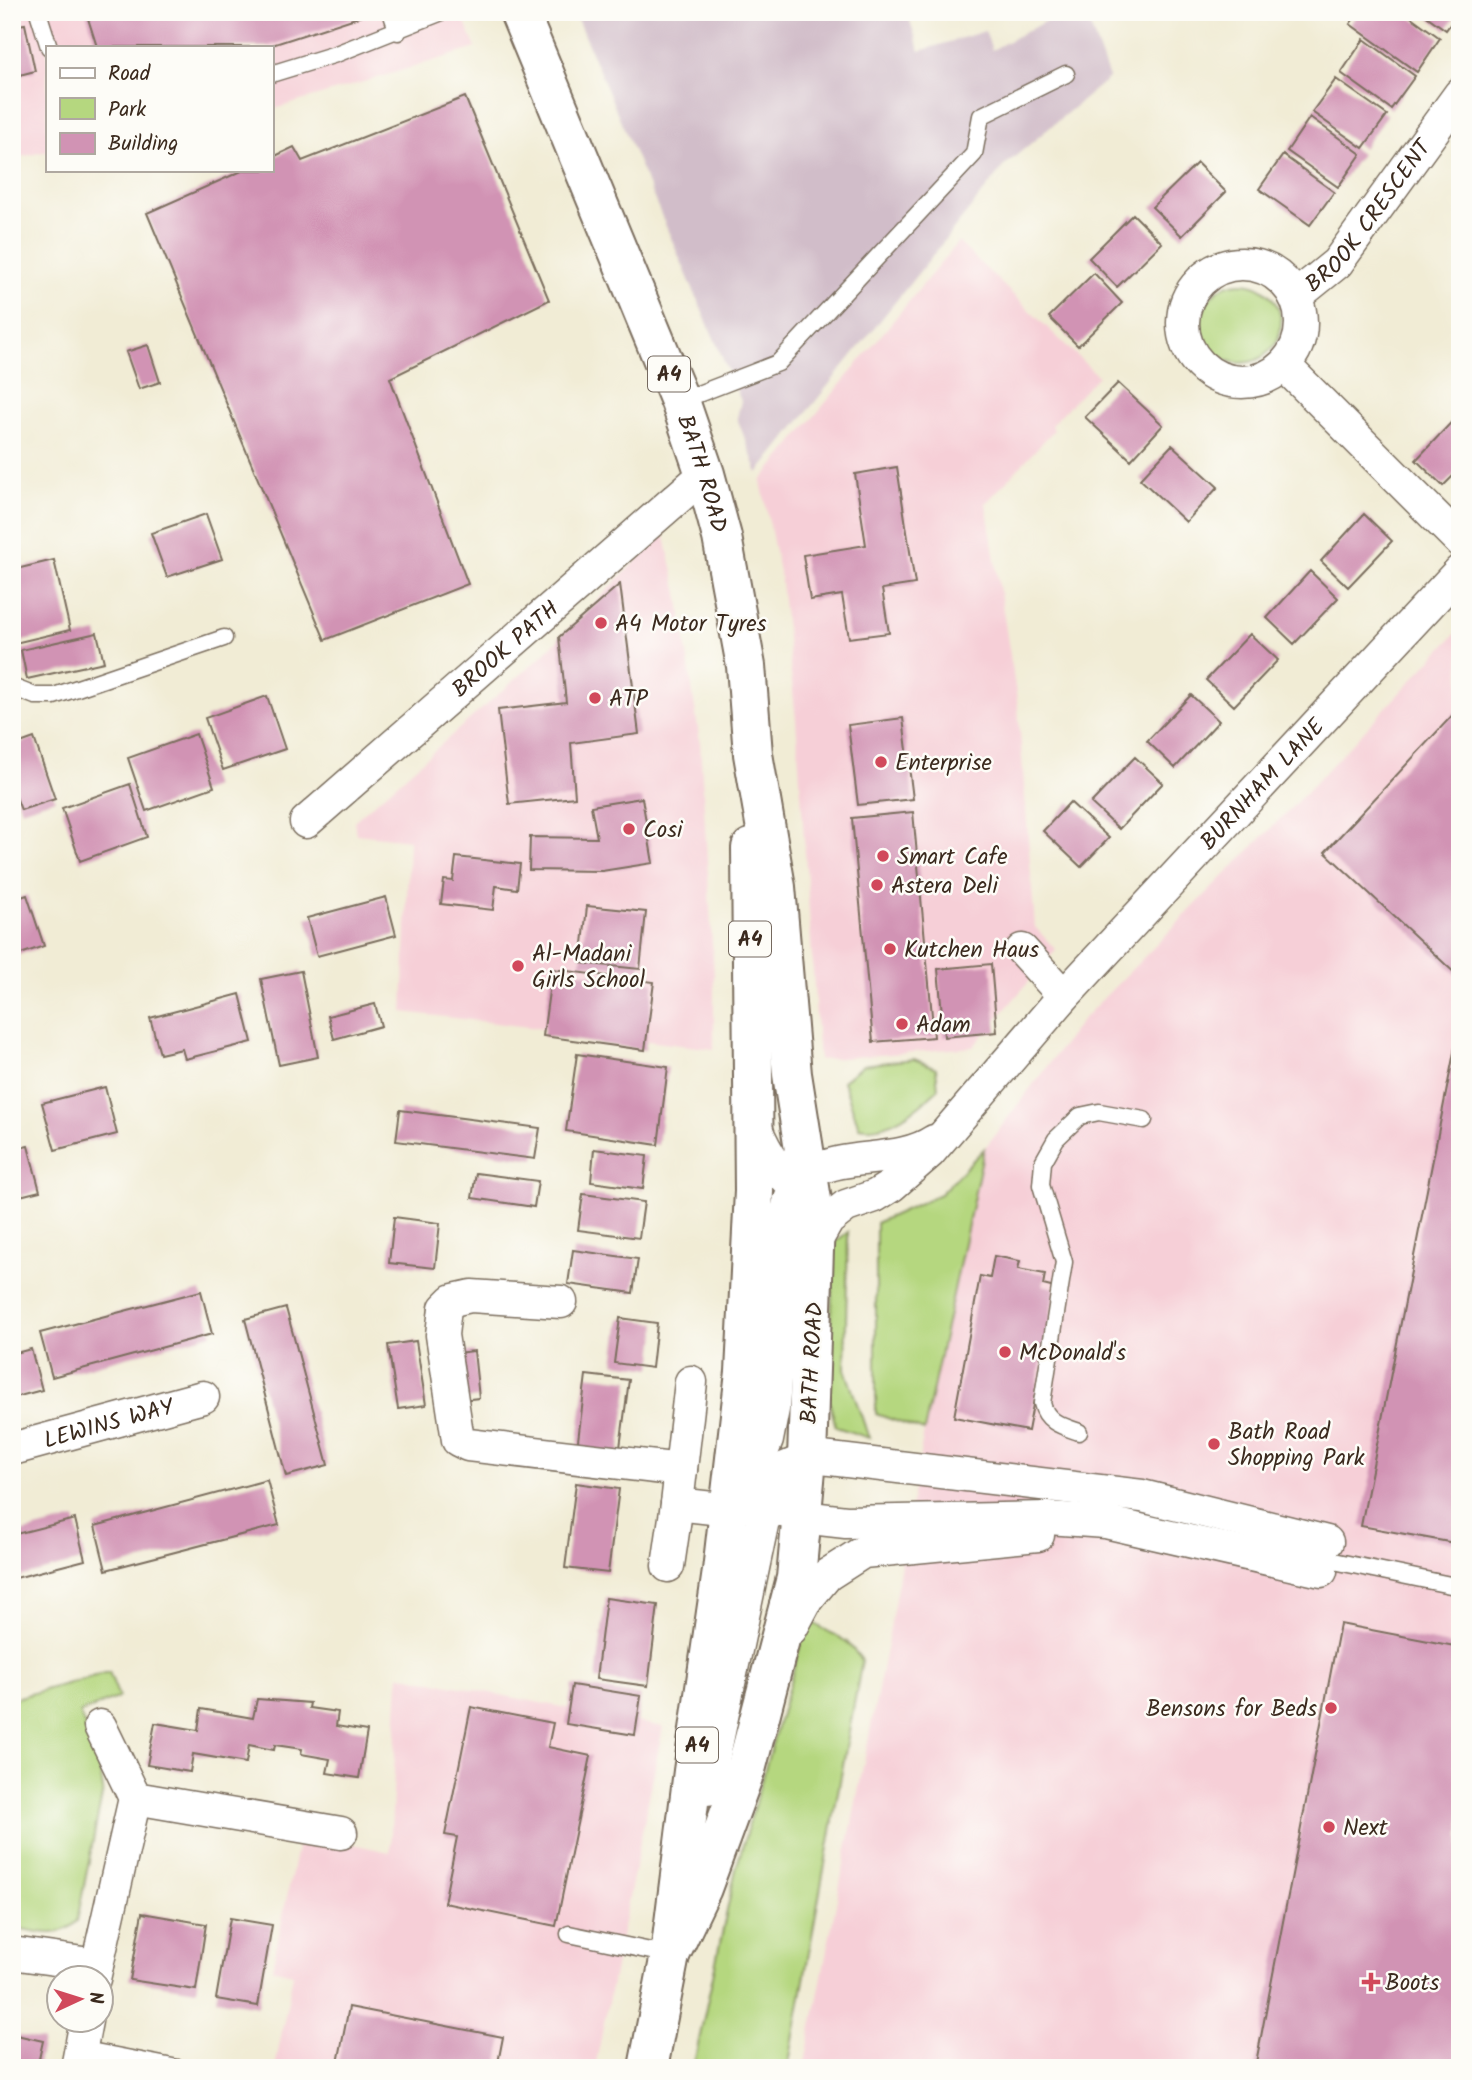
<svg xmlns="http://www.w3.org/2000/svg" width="1472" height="2080" font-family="Kalam,sans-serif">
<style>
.built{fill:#f6cfd7}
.industrial{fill:#d1bdc9}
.green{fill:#b5d77f;stroke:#78804e;stroke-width:2}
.building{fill:#d193b4}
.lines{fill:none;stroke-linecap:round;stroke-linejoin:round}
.service-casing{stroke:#7b6e5e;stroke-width:19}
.minor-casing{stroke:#7b6e5e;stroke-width:35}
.primary-casing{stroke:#7b6e5e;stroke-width:42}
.service{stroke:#fff;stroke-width:16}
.minor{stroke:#fff;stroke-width:32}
.primary{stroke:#fff;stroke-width:38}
.poi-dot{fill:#d1495b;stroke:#fdfcf7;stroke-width:2.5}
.labels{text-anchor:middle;stroke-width:5;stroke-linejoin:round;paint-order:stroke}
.shield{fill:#fdfcf7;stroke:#75695f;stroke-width:2}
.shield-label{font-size:21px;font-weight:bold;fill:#3b2a1e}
.street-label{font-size:23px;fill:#3b2a1e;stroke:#fdfcf7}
.poi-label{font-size:23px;fill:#3b2a1e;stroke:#fdfcf7;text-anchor:start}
</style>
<rect width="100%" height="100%" fill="#fdfcf7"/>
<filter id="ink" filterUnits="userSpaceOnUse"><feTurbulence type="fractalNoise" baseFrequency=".0143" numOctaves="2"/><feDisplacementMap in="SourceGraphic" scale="14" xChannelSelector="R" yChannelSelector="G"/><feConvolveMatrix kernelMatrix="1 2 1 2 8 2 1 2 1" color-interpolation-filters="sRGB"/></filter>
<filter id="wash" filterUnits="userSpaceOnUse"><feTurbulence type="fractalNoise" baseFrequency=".00686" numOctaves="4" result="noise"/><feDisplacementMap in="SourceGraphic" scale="28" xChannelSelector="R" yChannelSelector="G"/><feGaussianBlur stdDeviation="1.57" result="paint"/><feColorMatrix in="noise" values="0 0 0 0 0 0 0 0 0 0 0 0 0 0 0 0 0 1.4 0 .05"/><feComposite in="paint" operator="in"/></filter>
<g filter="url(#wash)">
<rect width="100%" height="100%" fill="#f1ecd5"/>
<path class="built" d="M 26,12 L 460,12 L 476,48 L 271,110 L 271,47 L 47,47 L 47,151 L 12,159 L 12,17 Z
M 958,242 L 1098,376 L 1051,425 L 1054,430 L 986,503 L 1018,706 L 1035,927 L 1056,950 L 973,1047 L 819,1060 L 796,720 L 781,582 L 761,481 Z
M 664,533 L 678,593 L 700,742 L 714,975 L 714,1049 L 403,1012 L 409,840 L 356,834 L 354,821 L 543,655 Z
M 1460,629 L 1460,2068 L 804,2068 L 888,1639 L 924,1431 L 984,1149 L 1082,1020 L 1293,806 Z
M 399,1675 L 663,1727 L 595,2068 L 275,2068 L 293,1974 L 272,1969 L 300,1833 L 390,1852 Z"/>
<path class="industrial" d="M 574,12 L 907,12 L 920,51 L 985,31 L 992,50 L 1062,12 L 1085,12 L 1109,78 L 1005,165 L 758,473 L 737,418 L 741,401 Z"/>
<path class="green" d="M1201 323a40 40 0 1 1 80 0a40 40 0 1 1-80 0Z
M 914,1059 L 936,1068 L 938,1089 C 919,1107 888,1134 859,1127 L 843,1081 L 863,1065 Z
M 984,1149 L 924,1431 L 876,1414 L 876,1223 L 940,1194 Z
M 848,1232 L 845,1369 L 869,1438 L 836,1427 L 828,1396 L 834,1243 Z
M 808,1620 L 847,1642 L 862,1660 L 788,2068 L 693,2068 L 736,1869 Z
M 109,1672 L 119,1697 L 80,1713 L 98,1758 L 103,1790 L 77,1921 C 59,1941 36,1931 12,1927 L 12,1699 Z"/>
<g id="blocks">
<path class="building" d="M 86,12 L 371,12 L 371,13 L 266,47 L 97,47 Z
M 1359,12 L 1404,12 L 1440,38 L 1417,72 L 1350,24 Z
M 1421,12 L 1459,12 L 1446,30 Z
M 25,24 L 35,71 L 12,77 L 12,26 Z
M 1364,39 L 1415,76 L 1391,109 L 1341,73 Z
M 1336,79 L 1387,115 L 1363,148 L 1312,112 Z
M 465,97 L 549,300 L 390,378 L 468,584 L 325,640 L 147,213 L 244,170 L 271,170 L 271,158 L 294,147 L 302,161 Z
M 1310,117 L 1361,154 L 1338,187 L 1287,151 Z
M 1283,155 L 1334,192 L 1310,225 L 1259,189 Z
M 1197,163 L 1226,192 L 1182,236 L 1152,207 Z
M 1133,214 L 1162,243 L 1117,287 L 1089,258 Z
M 1094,273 L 1122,303 L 1078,346 L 1049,317 Z
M 148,345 L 160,382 L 139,389 L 126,352 Z
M 1118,383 L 1163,425 L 1131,460 L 1085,417 Z
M 1460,413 L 1460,469 L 1443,486 L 1416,460 Z
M 1172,445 L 1218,487 L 1186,522 L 1140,479 Z
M 897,467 L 915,584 L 882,589 L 889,633 L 849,638 L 842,595 L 810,600 L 803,555 L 866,545 L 855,474 Z
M 206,514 L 222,559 L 167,577 L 151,533 Z
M 1364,514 L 1392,541 L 1348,587 L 1321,561 Z
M 54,560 L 70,630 L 15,643 L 12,570 Z
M 1310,571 L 1338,598 L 1294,644 L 1267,618 Z
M 620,584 L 639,734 L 571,743 L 575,797 L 509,804 L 498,710 L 566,702 L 559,637 Z
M 97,633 L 104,662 L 27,679 L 21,650 Z
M 1250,634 L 1278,660 L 1234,706 L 1206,680 Z
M 1191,695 L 1219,721 L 1175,768 L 1147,741 Z
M 267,696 L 285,749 L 223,770 L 205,718 Z
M 1460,707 L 1460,978 L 1325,852 Z
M 903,718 L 913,799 L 858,805 L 848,725 Z
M 196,734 L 214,787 L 146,811 L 128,758 Z
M 34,738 L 55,799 L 21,810 L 12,786 L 12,746 Z
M 1135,757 L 1163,783 L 1119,829 L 1091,803 Z
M 130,784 L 147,837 L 80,861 L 62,808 Z
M 642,798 L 653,863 L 602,871 L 529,870 L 530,837 L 597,838 L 591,806 Z
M 1070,802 L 1109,838 L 1081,867 L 1043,831 Z
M 913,812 L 934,1037 L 873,1042 L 852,818 Z
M 456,857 L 520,864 L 517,889 L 496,886 L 493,910 L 441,904 L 444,880 L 453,881 Z
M 27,895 L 44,946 L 12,957 L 12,900 Z
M 386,897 L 396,935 L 317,956 L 307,918 Z
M 587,906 L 646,912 L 640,969 L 581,963 Z
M 991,964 L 997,1032 L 944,1037 L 938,969 Z
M 552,969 L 654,982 L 645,1050 L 543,1036 Z
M 301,971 L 318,1057 L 279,1065 L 261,979 Z
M 240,994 L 252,1042 L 185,1059 L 182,1049 L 160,1054 L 150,1018 Z
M 375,1004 L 381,1026 L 334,1039 L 328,1016 Z
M 1458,1032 L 1460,1033 L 1460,1544 L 1361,1526 Z
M 577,1054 L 668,1067 L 658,1145 L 566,1131 Z
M 105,1087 L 117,1134 L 55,1150 L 42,1103 Z
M 400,1110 L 540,1128 L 535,1159 L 396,1141 Z
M 28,1146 L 40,1191 L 12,1198 L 12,1150 Z
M 594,1149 L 647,1156 L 643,1189 L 591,1182 Z
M 476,1173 L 538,1181 L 534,1207 L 472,1198 Z
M 583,1194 L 644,1202 L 639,1238 L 578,1230 Z
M 394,1217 L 440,1223 L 435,1268 L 389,1263 Z
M 573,1250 L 638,1259 L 633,1293 L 568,1284 Z
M 994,1256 L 1020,1261 L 1018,1269 L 1045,1274 L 1043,1285 L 1055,1288 L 1028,1431 L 954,1417 L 980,1276 L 990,1278 Z
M 201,1291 L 212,1334 L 52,1377 L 40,1333 Z
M 286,1308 L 328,1465 L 286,1476 L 245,1319 Z
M 620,1318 L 657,1323 L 652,1368 L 614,1363 Z
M 416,1341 L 426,1405 L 398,1409 L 388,1345 Z
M 31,1349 L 42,1390 L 12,1398 L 12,1354 Z
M 474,1351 L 479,1398 L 461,1400 L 456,1353 Z
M 586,1375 L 629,1380 L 619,1455 L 577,1449 Z
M 267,1480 L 279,1525 L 106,1570 L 95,1526 Z
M 576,1483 L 619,1489 L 608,1573 L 565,1568 Z
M 75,1519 L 85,1560 L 12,1579 L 12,1535 Z
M 606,1598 L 658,1605 L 648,1686 L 596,1679 Z
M 1340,1624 L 1460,1647 L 1460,2068 L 1255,2068 Z
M 572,1685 L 641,1696 L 635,1735 L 566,1724 Z
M 257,1699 L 310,1703 L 309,1708 L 338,1712 L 336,1726 L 367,1731 L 359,1778 L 327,1773 L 330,1759 L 301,1754 L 302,1749 L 275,1745 L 274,1750 L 249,1745 L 246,1763 L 193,1754 L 190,1772 L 147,1765 L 155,1723 L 198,1730 L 201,1709 L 253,1718 Z
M 471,1707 L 553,1723 L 548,1747 L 591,1756 L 556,1926 L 444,1903 L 457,1837 L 445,1835 Z
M 142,1913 L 206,1924 L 196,1990 L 130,1980 Z
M 230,1918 L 272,1925 L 258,2006 L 216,1999 Z
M 349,2007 L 503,2037 L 497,2068 L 337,2068 Z
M 12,2034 L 43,2041 L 37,2068 L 12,2068 Z"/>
</g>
</g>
<g filter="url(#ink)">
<use href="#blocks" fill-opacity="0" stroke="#7b6e5e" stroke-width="2"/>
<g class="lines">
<defs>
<path id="service" d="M 38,12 L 49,47
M 391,12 L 398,32
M 271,74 L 336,54 L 442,12
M 680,401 L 778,363 L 974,154 L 981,116 L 1066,74
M 12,687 L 35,696 L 54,696 L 224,638
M 1079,1432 C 1062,1426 1046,1422 1042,1403 L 1064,1262 L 1041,1185 L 1043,1162 L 1056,1139 L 1080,1116 L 1099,1112 L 1144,1120
M 1324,1559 L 1460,1587
M 569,1934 L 670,1955
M 80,2049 L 178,2068"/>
<g id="minor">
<circle cx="1242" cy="323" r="59"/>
<path id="s1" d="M 1295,297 L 1337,263 L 1460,94"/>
<path d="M 1284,365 L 1460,541"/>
<path id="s2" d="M 306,822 L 705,474"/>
<path d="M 1022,950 L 1064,996"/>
<path d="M 755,1126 C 767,1157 784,1180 810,1201"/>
<path id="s3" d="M 816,1241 L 828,1220 L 846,1206 L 875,1196 L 891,1186 L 929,1153 L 1064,996 L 1460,571"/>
<path d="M 561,1302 L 471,1296 L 453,1300 L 445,1308 L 442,1335 L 458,1440 L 468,1445 L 681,1470"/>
<path d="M 691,1382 L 677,1504 L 730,1510"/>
<path id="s4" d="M 12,1449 L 203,1397"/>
<path d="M 739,1508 L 767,1440 L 773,1409 L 786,1218 C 795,1137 885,1174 934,1141"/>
<path d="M 780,1510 L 802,1517 L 846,1522 L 1048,1518 L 1105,1522 L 1321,1571"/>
<path d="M 668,1566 L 677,1504"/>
<path d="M 791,1629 L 807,1599 L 827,1575 L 863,1552 L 1038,1535"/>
<path d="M 707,1789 L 767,1501 L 773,1483 L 785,1468 L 807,1459 L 822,1458 L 1142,1496 L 1327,1542"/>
<path d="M 135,1798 L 341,1833"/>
<path d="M 12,1953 L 97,1965"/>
<path d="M 94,1979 L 135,1798 L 100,1726"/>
<path d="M 77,2068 L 86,2021"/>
</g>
<g id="primary">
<path id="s5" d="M 519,12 L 680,401 L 705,474 L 722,537 L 746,666 L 753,754 L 776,887 L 792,1074 L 815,1219 L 807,1459 L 796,1578 L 747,1766 L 702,1888 L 670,1955"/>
<path d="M 648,2068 L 670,1955 L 693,1771 L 722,1571 L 745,1372 L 754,1191 L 751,848"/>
</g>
</defs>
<use href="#service" class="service-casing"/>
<use href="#minor" class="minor-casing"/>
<use href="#primary" class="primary-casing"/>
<use href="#service" class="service"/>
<use href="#minor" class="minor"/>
<use href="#primary" class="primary"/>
</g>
</g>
<g class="poi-dot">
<circle cx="601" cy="623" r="7"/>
<circle cx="595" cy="698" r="7"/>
<circle cx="881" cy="762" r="7"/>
<circle cx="629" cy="829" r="7"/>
<circle cx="883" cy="856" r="7"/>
<circle cx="877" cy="885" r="7"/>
<circle cx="890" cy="949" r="7"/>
<circle cx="518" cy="966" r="7"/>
<circle cx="902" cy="1024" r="7"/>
<circle cx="1005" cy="1352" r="7"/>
<circle cx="1214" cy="1444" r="7"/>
<circle cx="1331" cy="1708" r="7"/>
<circle cx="1329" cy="1827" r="7"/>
<path d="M1367.5 1971.5h7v7h7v7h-7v7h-7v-7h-7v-7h7z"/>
</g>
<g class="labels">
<g class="shield">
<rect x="648" y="356.5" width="42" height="35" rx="5"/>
<rect x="729" y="921.5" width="42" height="35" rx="5"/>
<rect x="676" y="1727.5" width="42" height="35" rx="5"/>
</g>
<g class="shield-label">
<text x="669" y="381">A4</text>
<text x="750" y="946">A4</text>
<text x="697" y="1752">A4</text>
</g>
<g class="street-label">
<text dy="8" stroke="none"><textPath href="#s1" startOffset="110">BROOK CRESCENT</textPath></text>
<text dy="8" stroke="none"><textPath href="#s5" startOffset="497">BATH ROAD</textPath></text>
<text dy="8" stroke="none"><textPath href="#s2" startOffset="264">BROOK PATH</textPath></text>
<text dy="8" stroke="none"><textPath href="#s3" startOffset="644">BURNHAM LANE</textPath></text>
<text transform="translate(811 1363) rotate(-87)" y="8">BATH ROAD</text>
<text dy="8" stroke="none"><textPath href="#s4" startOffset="100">LEWINS WAY</textPath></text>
</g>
<g class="poi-label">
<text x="615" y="631">A4 Motor Tyres</text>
<text x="609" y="706">ATP</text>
<text x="895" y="770">Enterprise</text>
<text x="643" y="837">Cosi</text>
<text x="897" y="864">Smart Cafe</text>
<text x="891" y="893">Astera Deli</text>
<text x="904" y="957">Kutchen Haus</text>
<text x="532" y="961">Al-Madani<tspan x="532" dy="26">Girls School</tspan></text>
<text x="916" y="1032">Adam</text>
<text x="1019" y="1360">McDonald's</text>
<text x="1228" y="1439">Bath Road<tspan x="1228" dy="26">Shopping Park</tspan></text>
<text x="1317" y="1716" text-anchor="end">Bensons for Beds</text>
<text x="1343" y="1835">Next</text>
<text x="1385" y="1990">Boots</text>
</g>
</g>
<rect width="1472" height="2080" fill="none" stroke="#fdfcf7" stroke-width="42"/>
<rect x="46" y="46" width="228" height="126" fill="#fdfcf7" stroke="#afa8a0" stroke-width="2"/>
<rect x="60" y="68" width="35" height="10" fill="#ffffff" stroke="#afa8a0" stroke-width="2"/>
<text x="108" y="80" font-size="21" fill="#3b2a1e">Road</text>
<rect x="60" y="98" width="35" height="21" fill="#b5d77f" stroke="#afa8a0" stroke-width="2"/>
<text x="108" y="116" font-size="21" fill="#3b2a1e">Park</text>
<rect x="60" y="133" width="35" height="21" fill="#d193b4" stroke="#afa8a0" stroke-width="2"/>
<text x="108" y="150" font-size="21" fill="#3b2a1e">Building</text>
<g transform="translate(80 1999) rotate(86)"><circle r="33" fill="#fdfcf7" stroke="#afa8a0" stroke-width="2"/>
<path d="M0-5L12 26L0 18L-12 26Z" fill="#d1495b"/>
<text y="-10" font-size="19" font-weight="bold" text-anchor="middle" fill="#3b2a1e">N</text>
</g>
</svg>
